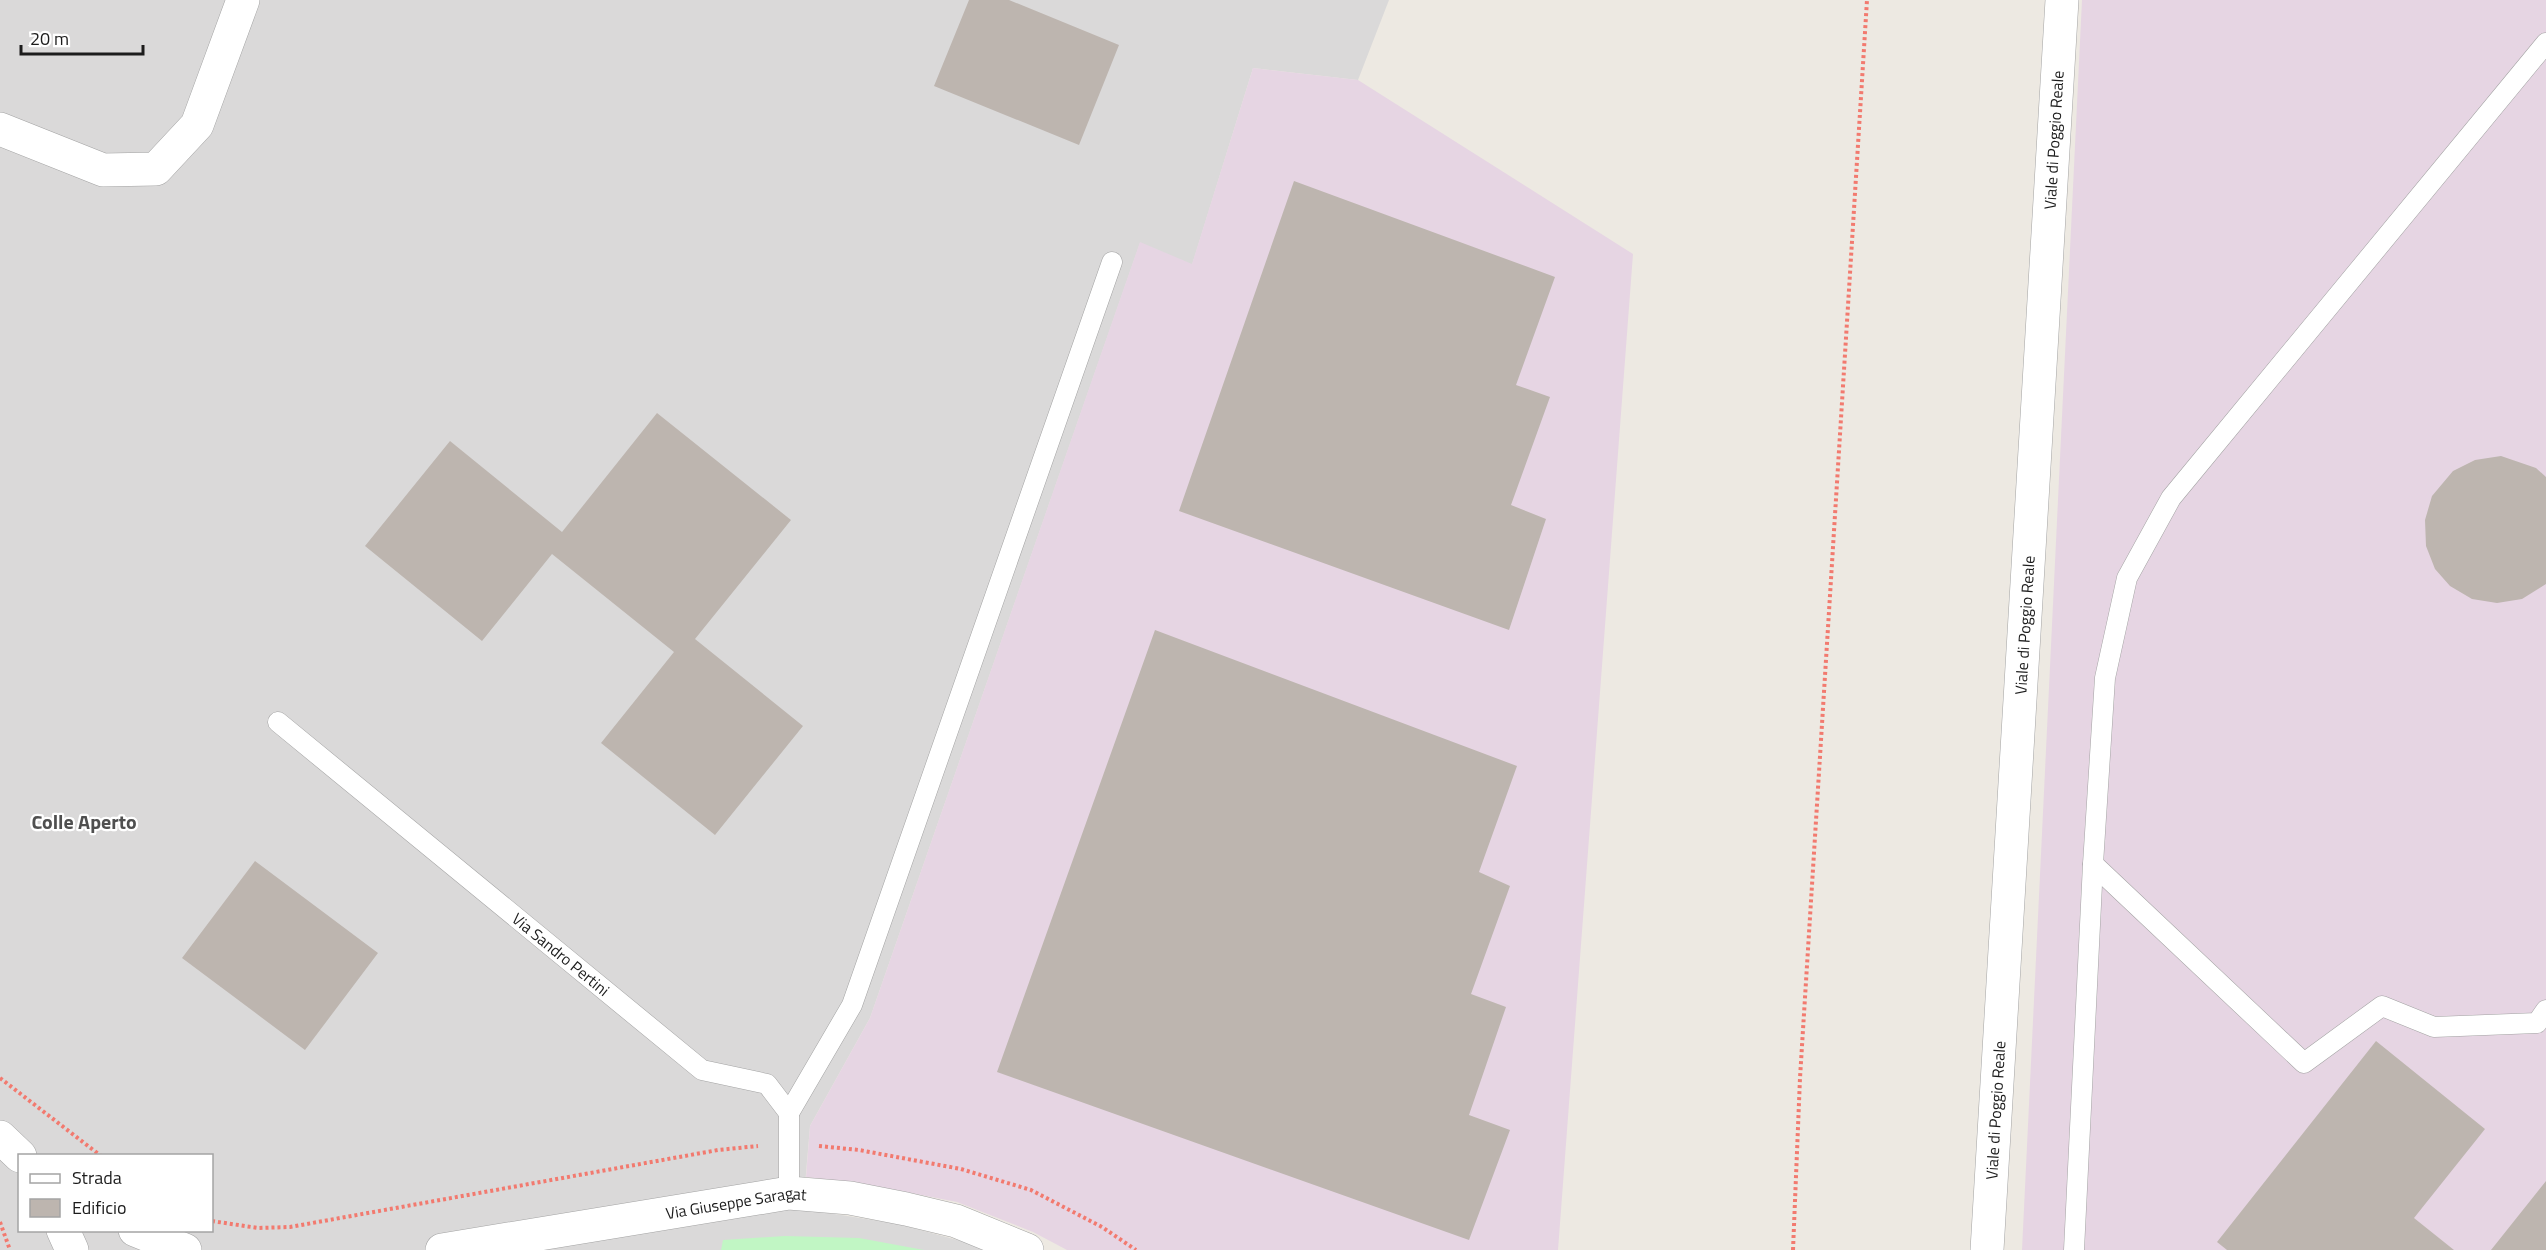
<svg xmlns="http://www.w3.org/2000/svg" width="2546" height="1250" font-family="'Titillium Web',sans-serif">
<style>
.residential{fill:#dad9d9;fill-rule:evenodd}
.industrial{fill:#e6d5e3}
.park{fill:#c1f6c4}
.building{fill:#bdb5af}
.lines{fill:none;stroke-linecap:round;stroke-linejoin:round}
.lane-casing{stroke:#a3a3a3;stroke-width:21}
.street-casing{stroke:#a3a3a3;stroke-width:34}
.path{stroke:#f27a6f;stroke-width:4;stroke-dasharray:3 3;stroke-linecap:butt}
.lane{stroke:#fff;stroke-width:20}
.street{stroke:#fff;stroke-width:33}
.labels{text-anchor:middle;stroke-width:4.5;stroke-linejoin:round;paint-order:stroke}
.street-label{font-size:16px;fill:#1c1c1c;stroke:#fff}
.quarter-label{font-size:20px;font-weight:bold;fill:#4f4f4f;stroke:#fff}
</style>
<rect width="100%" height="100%" fill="#ede9e2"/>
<path class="residential" d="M 0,0 L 1389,0 L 1358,80 L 1253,68 L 1192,265 L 1140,243 L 870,1018 L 810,1126 L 803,1209 L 898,1224 L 976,1245 L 988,1250 L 0,1250 ZM 20,1156 L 212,1156 L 212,1230 L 20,1230 Z"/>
<path class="industrial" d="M 2082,0 L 2546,0 L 2546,1250 L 2022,1250 Z
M 1253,68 L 1358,80 L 1633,254 L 1558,1250 L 1067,1250 L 1033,1232 L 957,1202 L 865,1184 L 806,1177 L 810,1126 L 870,1018 L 1140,242 L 1192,264 Z"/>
<path class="park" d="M 785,1236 L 859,1238 L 924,1250 L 721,1250 L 723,1240 Z"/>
<path class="building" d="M 969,0 L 1009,0 L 1119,45 L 1079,145 L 934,86 Z
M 1294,181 L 1555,277 L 1516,385 L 1550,397 L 1511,505 L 1546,519 L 1509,630 L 1179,511 Z
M 657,413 L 791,520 L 695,639 L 803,726 L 715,835 L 601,743 L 674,652 L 552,554 L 482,641 L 365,546 L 450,441 L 562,532 Z
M 2501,456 L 2536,468 L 2546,477 L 2546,584 L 2522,599 L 2497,603 L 2472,599 L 2450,586 L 2435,569 L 2426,546 L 2425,520 L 2432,496 L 2453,471 L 2475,460 Z
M 1155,630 L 1517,766 L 1479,872 L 1510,886 L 1471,994 L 1506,1007 L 1469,1115 L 1510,1130 L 1469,1240 L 997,1072 Z
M 255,861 L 378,953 L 305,1050 L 182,958 Z
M 2376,1041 L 2485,1129 L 2414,1218 L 2454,1250 L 2227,1250 L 2217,1242 Z
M 2546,1181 L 2546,1250 L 2491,1250 Z"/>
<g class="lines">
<defs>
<g id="lane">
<path id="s1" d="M 278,722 L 702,1070 L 767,1084 L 789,1113 L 789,1193"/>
<path d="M 2093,864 L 2304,1063 L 2382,1006 L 2434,1027 L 2537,1023 L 2546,1010"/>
<path d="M 789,1113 L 852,1005 L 1112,262"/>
<path d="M 2074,1250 L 2093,864 L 2105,678 L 2127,578 L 2171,498 L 2546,43"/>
</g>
<g id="street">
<path d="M 0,129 L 103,170 L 156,169 L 197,125 L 243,0"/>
<path d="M 0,1137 L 20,1156"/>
<path d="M 63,1230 L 72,1250"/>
<path d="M 135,1230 L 185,1250"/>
<path id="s2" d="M 442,1250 L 789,1193 L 850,1198 L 906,1209 L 956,1221 L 1027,1250"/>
<path id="s3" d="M 1987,1250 L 2062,0"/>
</g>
</defs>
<use href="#lane" class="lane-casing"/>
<use href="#street" class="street-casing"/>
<path class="path" d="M 0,1078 L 101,1156
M 819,1146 L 859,1150 L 961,1169 L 1031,1190 L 1102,1227 L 1136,1250
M 212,1221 L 258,1228 L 290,1227 L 718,1150 L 758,1146
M 0,1222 L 10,1250
M 1793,1250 L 1800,1078 L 1867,0"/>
<use href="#lane" class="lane"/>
<use href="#street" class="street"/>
</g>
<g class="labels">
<g class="street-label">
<text dy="6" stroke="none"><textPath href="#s3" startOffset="1112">Viale di Poggio Reale</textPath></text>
<text dy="6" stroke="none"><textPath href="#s3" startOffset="626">Viale di Poggio Reale</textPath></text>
<text dy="6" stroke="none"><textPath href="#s1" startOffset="366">Via Sandro Pertini</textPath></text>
<text dy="6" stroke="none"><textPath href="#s3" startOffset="140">Viale di Poggio Reale</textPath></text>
<text dy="6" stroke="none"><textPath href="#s2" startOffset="298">Via Giuseppe Saragat</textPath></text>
</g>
<g class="quarter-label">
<text x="84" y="829">Colle Aperto</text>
</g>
</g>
<rect x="18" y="1154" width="195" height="78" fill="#ffffff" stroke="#a4a4a4" stroke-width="1.5"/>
<rect x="30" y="1174" width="30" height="9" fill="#ffffff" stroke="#a4a4a4" stroke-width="1.5"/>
<text x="72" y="1184" font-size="18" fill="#1c1c1c">Strada</text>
<rect x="30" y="1199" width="30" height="18" fill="#bdb5af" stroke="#a4a4a4" stroke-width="1.5"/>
<text x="72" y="1214" font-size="18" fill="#1c1c1c">Edificio</text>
<path d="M21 45v9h122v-9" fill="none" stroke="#1c1c1c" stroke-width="3"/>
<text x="30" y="45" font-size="18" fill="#1c1c1c" stroke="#ffffff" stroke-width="4.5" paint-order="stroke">20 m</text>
</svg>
